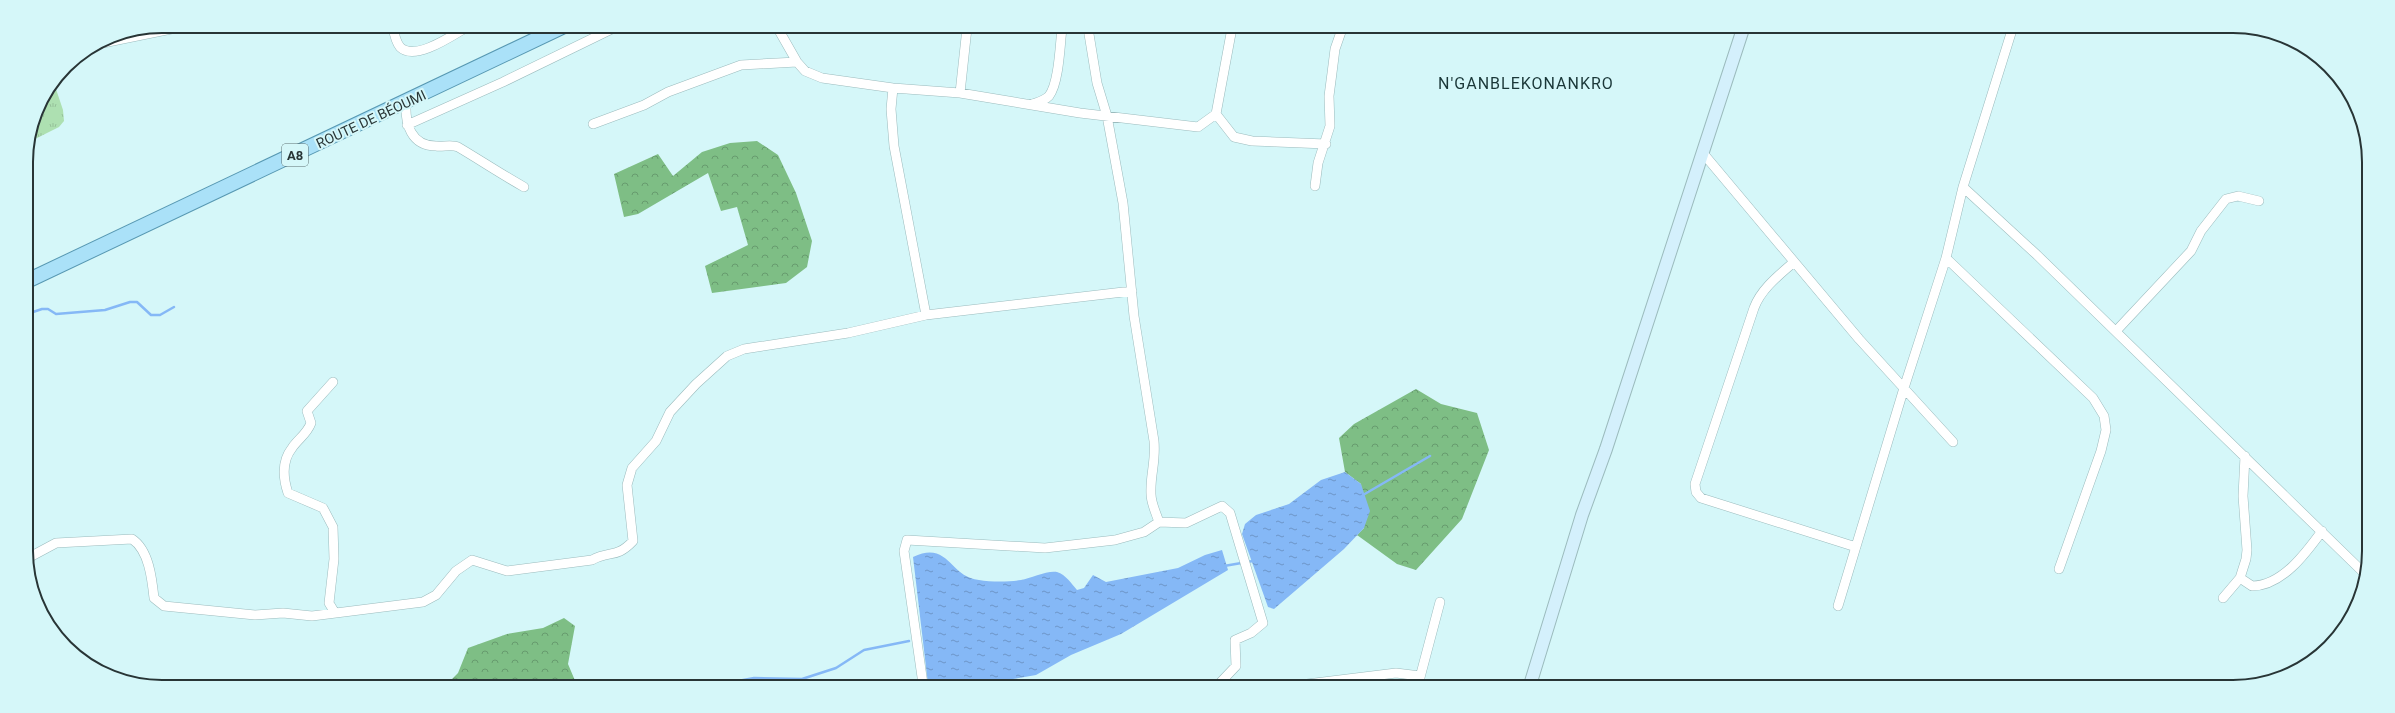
<svg xmlns="http://www.w3.org/2000/svg" width="2395" height="713" font-family="Roboto,sans-serif">
<style>
.grass{fill:url(#grass-tufts)}
.forest{fill:url(#forest-crowns)}
.water{fill:url(#water-ripples)}
.lines{fill:none;stroke-linecap:round;stroke-linejoin:round}
.stream{stroke:#85b8f6;stroke-width:2.5}
.minor-casing{stroke:#9bbbbd;stroke-width:10}
.secondary-casing{stroke:#9bbbbd;stroke-width:14}
.primary-casing{stroke:#5798b2;stroke-width:16}
.minor{stroke:#fff;stroke-width:9}
.secondary{stroke:#d4f0fc;stroke-width:12}
.primary{stroke:#aae1f8;stroke-width:14}
.labels{text-anchor:middle;stroke-width:4;stroke-linejoin:round;paint-order:stroke}
.shield{fill:#d5f7f9;stroke:#5c6f70;stroke-width:1}
.shield-label{font-size:13px;font-weight:bold;fill:#283536}
.street-label{font-size:14px;fill:#283536;stroke:#d5f7f9}
.quarter-label{font-size:16px;letter-spacing:1px;fill:#1a3738;stroke:#d5f7f9}
.rim{fill:none;stroke:#283536;stroke-width:2}
</style>
<defs>
<pattern id="grass-tufts" width="24" height="20" patternUnits="userSpaceOnUse"><rect width="24" height="20" fill="#ade0b1"/><path d="M3 7l-1-3M5 7V3M7 7l1-3M15 17l-1-3M17 17v-4M19 17l1-3" fill="none" stroke="#95c199"/></pattern>
<pattern id="forest-crowns" width="20" height="18" patternUnits="userSpaceOnUse"><rect width="20" height="18" fill="#7ebe85"/><path d="M2 6a3 3 0 1 1 6 0M12 15a3 3 0 1 1 6 0" fill="none" stroke="#679b6e"/></pattern>
<pattern id="water-ripples" width="26" height="14" patternUnits="userSpaceOnUse"><rect width="26" height="14" fill="#85b8f6"/><path d="M2 4q2-2 4 0t4 0M15 11q2-2 4 0t4 0" fill="none" stroke="#6d96c8"/></pattern>
</defs>
<rect width="100%" height="100%" fill="#d5f7f9"/>
<path class="grass" d="M 54,83 L 63,110 L 64,121 L 59,127 L 29,142 L 36,110 Z"/>
<path class="forest" d="M 757,141 L 778,155 L 796,193 L 812,241 L 807,267 L 786,283 L 712,293 L 705,266 L 748,245 L 737,207 L 721,211 L 708,173 L 638,214 L 624,217 L 614,174 L 658,154 L 673,176 L 702,152 L 730,143 Z
M 1416,389 L 1441,404 L 1477,413 L 1489,450 L 1462,519 L 1416,570 L 1397,564 L 1357,535 L 1364,528 L 1361,484 L 1345,472 L 1339,438 L 1354,424 Z
M 564,618 L 575,626 L 568,664 L 576,683 L 448,683 L 458,673 L 468,648 L 507,634 L 543,628 Z"/>
<path class="water" d="M 1345,472 L 1361,484 L 1370,511 L 1364,528 L 1344,549 L 1274,609 L 1268,607 L 1242,534 L 1245,524 L 1256,515 L 1289,504 L 1321,480 Z
M 1222,550 L 1228,570 L 1121,634 L 1071,655 L 1036,675 L 1013,679 L 1006,684 L 928,684 L 913,557 C 949,540 949,577 979,580 C 991,582 1009,582 1021,580 C 1031,578 1048,570 1057,572 C 1066,575 1071,583 1077,590 L 1084,588 L 1093,575 L 1106,582 L 1178,568 L 1205,555 Z"/>
<g class="lines">
<path class="stream" d="M 27,314 L 42,309 L 48,309 L 56,314 L 105,310 L 130,302 L 137,302 L 151,315 L 160,315 L 174,307
M 1363,495 L 1430,456
M 1224,566 L 1253,561
M 722,684 L 754,678 L 802,679 L 836,668 L 864,650 L 909,641"/>
<defs>
<path id="minor" d="M 393,27 C 394,33 396,42 400,47 C 415,62 453,35 467,27
M 777,27 L 797,62 L 805,71 L 822,78 L 893,88 L 960,93 L 1080,113 L 1198,127 L 1216,114 L 1234,137 L 1252,141 L 1326,144
M 1088,28 L 1097,83 L 1107,116 L 1123,203 L 1134,316 L 1154,441 C 1156,462 1150,475 1151,494 C 1151,503 1156,513 1159,522
M 2012,30 L 1963,187 L 1946,258 L 2093,398 L 2104,416 L 2106,430 L 2101,451 L 2059,569
M 98,44 L 186,26
M 893,88 L 891,109 L 894,146 L 926,315
M 960,93 L 967,28
M 406,103 C 405,124 411,146 436,146 C 443,147 452,144 458,147 C 480,160 501,174 524,187
M 1032,104 C 1038,102 1044,101 1049,96 C 1059,83 1060,45 1062,28
M 1216,114 L 1232,28
M 593,124 L 644,105 L 668,92 L 741,65 L 797,62
M 407,125 L 503,82 L 616,27
M 1702,152 L 1859,339 L 1953,442
M 1315,186 L 1318,163 L 1330,126 L 1329,96 L 1332,73 L 1335,49 L 1342,29
M 1963,187 L 2037,255 L 2364,573
M 1794,262 C 1779,275 1761,289 1754,308 L 1695,484 L 1696,492 L 1701,498 L 1856,547
M 2116,331 L 2191,251 L 2201,231 L 2226,199 L 2238,196 L 2259,201
M 333,382 L 307,411 L 311,423 C 307,434 298,439 292,448 C 281,462 283,478 288,493 L 323,508 L 333,527 L 334,559 L 329,603 L 335,613
M 28,558 L 56,543 L 132,539 C 149,550 152,579 154,598 L 164,606 L 255,615 L 283,613 L 312,616 L 423,602 L 436,595 L 456,571 L 472,560 L 507,571 L 592,560 C 610,550 616,559 633,541 L 627,485 L 632,468 L 656,441 L 670,412 L 696,384 L 727,356 L 744,349 L 848,333 L 926,315 L 1132,291
M 2240,578 L 2252,586 C 2282,586 2306,553 2322,531
M 2223,598 L 2240,578 L 2246,559 L 2247,550 L 2243,496 L 2245,456
M 1838,606 L 1904,388 L 1946,258
M 923,684 L 904,551 L 907,540 L 1045,548 L 1115,540 L 1144,532 L 1159,522 L 1186,523 L 1222,506 L 1230,513 L 1263,623 L 1251,633 L 1235,640 L 1236,666 L 1218,685
M 1299,685 L 1396,673 L 1420,676
M 1418,685 L 1440,602"/>
<path id="secondary" d="M 1530,685 L 1582,515 L 1606,449 L 1743,29"/>
<path id="primary" d="M 27,281 L 562,27"/>
</defs>
<use href="#minor" class="minor-casing"/>
<use href="#secondary" class="secondary-casing"/>
<use href="#primary" class="primary-casing"/>
<use href="#minor" class="minor"/>
<use href="#secondary" class="secondary"/>
<use href="#primary" class="primary"/>
</g>
<g class="labels">
<rect class="shield" x="282" y="144" width="26" height="22" rx="3"/>
<g class="shield-label">
<text x="295" y="160">A8</text>
</g>
<g class="street-label">
<text transform="translate(371 119) rotate(-25)" y="5">ROUTE DE BÉOUMI</text>
</g>
<g class="quarter-label">
<text x="1526" y="89">N'GANBLEKONANKRO</text>
</g>
</g>
<path d="M0 0H2395V713H0ZM162 33H2233A129 129 0 0 1 2362 162V551A129 129 0 0 1 2233 680H162A129 129 0 0 1 33 551V162A129 129 0 0 1 162 33Z" fill="#d5f7f9" fill-rule="evenodd"/>
<path class="rim" d="M162 33H2233A129 129 0 0 1 2362 162V551A129 129 0 0 1 2233 680H162A129 129 0 0 1 33 551V162A129 129 0 0 1 162 33Z"/>
</svg>
